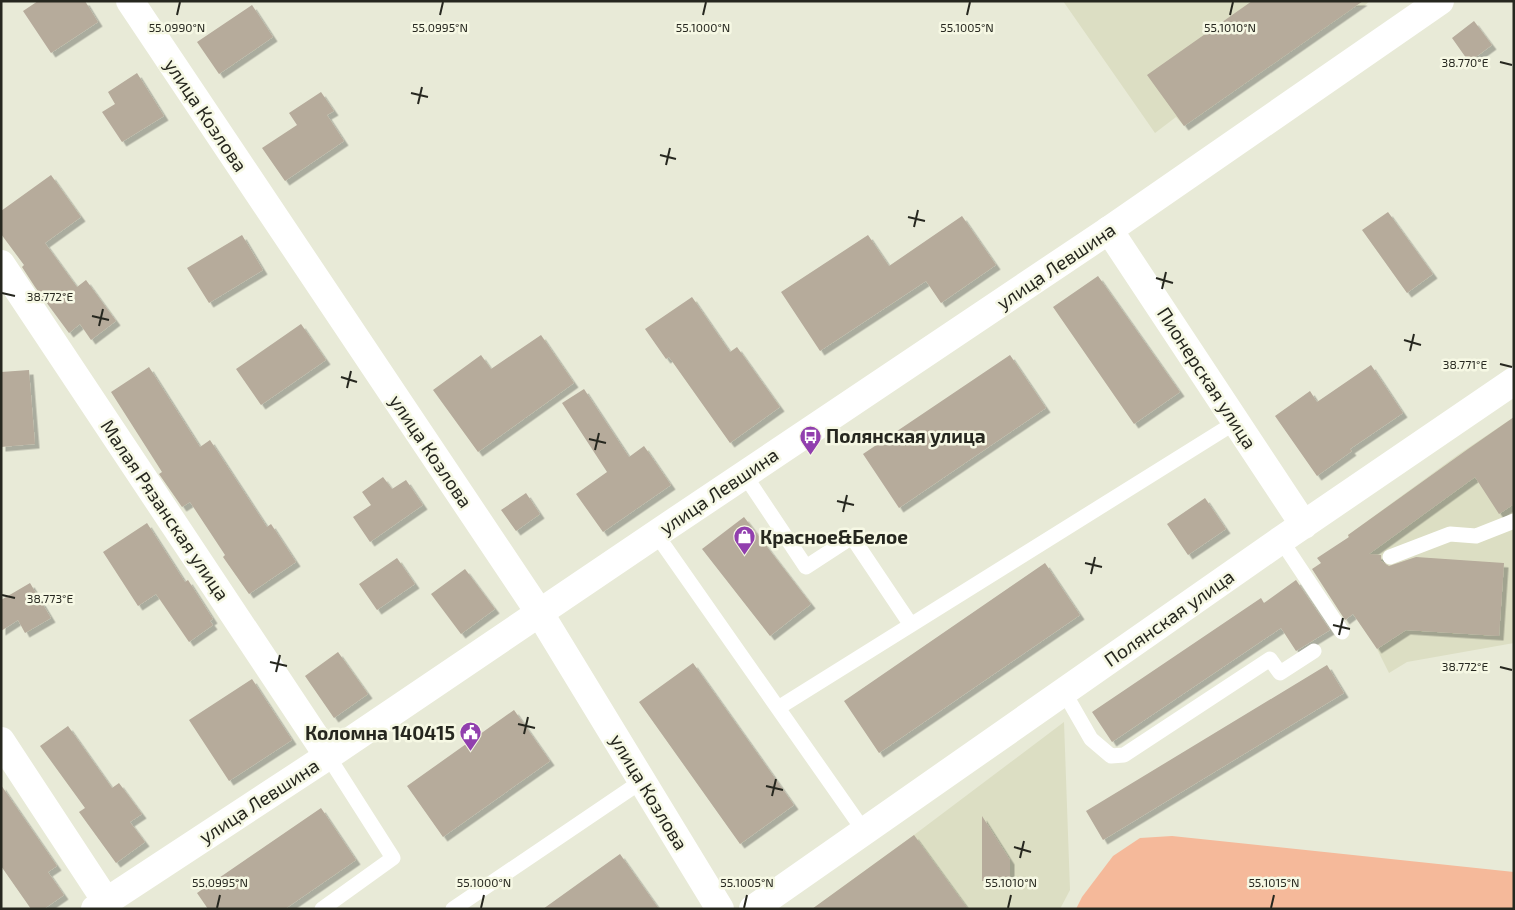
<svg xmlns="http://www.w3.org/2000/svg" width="1515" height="910" font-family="'Exo 2',sans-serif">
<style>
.built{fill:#dcdec3}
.green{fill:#f5b99a}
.building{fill:#b6ab9b;filter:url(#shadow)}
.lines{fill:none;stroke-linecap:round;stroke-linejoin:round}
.lane{stroke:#fff;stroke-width:15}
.street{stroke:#fff;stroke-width:28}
.secondary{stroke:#fff;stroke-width:28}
.ticks{fill:none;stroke:#26271f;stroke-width:2}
.labels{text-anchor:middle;stroke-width:5;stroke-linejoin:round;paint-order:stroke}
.street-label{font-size:19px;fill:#26271f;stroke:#f6f8e4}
.poi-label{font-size:19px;font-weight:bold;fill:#26271f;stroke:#f6f8e4;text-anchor:start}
.ticks-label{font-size:12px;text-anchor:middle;fill:#26271f;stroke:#f6f8e4;stroke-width:5;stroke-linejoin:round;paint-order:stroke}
</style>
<defs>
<filter id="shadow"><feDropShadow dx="4.5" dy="4.5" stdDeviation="0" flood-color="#0004"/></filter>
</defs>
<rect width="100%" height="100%" fill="#e8ead7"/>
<path class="built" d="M 1063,1 L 1370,1 L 1364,6 L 1355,7 L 1184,126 L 1176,117 L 1155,133 Z
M 1514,417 L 1514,643 L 1407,662 L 1389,673 L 1377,649 L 1401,633 L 1379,586 L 1348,538 L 1348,535 L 1459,454 Z
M 1064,722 L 1070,890 L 1060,909 L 812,909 L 914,835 Z"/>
<path class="green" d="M 1172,836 L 1514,872 L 1514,909 L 1076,909 L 1082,897 L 1113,856 L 1140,838 Z"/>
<path class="building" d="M 38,1 L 85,1 L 98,22 L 51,53 L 23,11 Z
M 1252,1 L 1363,1 L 1184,126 L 1147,75 Z
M 252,5 L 273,37 L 219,74 L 197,42 Z
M 1474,21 L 1492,45 L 1469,62 L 1452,38 Z
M 137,73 L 164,116 L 122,142 L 102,112 L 115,104 L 108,92 Z
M 321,92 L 334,111 L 327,115 L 344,141 L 285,181 L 262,148 L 297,125 L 289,113 Z
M 51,175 L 81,217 L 45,243 L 77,287 L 86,280 L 116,321 L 91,340 L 80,324 L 69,333 L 35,287 L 22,267 L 24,265 L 1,234 L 1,211 Z
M 1388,212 L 1433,274 L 1407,293 L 1362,230 Z
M 962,216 L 996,265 L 941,303 L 926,281 L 820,351 L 781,292 L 868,235 L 889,266 Z
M 242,235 L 263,270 L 209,303 L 187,268 Z
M 1098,276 L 1180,392 L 1134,424 L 1053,307 Z
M 692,297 L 730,352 L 737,347 L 780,407 L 730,443 L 669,357 L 666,359 L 645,329 Z
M 301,324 L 326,360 L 261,405 L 236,369 Z
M 541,335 L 574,383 L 478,452 L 433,390 L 481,355 L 491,369 Z
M 1010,355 L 1046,408 L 899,508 L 863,454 Z
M 1371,365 L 1403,413 L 1350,449 L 1352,451 L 1317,476 L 1275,416 L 1310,391 L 1317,402 Z
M 149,367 L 200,447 L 210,440 L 267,527 L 271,524 L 296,562 L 249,594 L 223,557 L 225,555 L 190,502 L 182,507 L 159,474 L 162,472 L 111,392 Z
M 29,370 L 35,444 L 1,447 L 1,372 Z
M 584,389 L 629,457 L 644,446 L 671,485 L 603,532 L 576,494 L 607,472 L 562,403 Z
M 1514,417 L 1514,504 L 1499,514 L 1475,477 L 1369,554 L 1381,555 L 1381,561 L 1389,566 L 1416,557 L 1504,563 L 1499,636 L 1406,630 L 1377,649 L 1353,614 L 1345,620 L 1312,569 L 1321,563 L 1317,558 L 1349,537 L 1348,535 L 1468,449 Z
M 383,477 L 392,489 L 406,480 L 423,505 L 370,542 L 353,517 L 371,505 L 362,492 Z
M 526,493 L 540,514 L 516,531 L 501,510 Z
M 1205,498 L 1226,529 L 1188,555 L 1167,524 Z
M 744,517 L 811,604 L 770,636 L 702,549 Z
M 147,523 L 185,582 L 188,580 L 213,619 L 210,621 L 213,625 L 189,642 L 156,594 L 138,606 L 103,552 Z
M 397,558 L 415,584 L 377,610 L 359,584 Z
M 1045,563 L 1080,615 L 879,753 L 844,701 Z
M 465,569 L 495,609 L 461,634 L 431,594 Z
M 1296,580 L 1330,630 L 1296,651 L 1281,628 L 1112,742 L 1092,712 L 1261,598 L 1264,603 Z
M 30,583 L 51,618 L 25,633 L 18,620 L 1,631 L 1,600 Z
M 338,652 L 368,694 L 334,718 L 305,676 Z
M 693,663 L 794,805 L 740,844 L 639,702 Z
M 1327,665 L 1344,693 L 1103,840 L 1086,811 Z
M 252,679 L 292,740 L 229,781 L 189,720 Z
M 514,710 L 550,761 L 443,837 L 407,786 Z
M 68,726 L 112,788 L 119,783 L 142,814 L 130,822 L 145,842 L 116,863 L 79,812 L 85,808 L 40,746 Z
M 1,785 L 57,866 L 48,872 L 64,895 L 44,909 L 31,909 L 1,866 Z
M 321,808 L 356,860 L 285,909 L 208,909 L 197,893 Z
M 982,816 L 1010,860 L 1010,881 L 982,881 Z
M 914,835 L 968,909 L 812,909 Z
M 620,854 L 659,909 L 543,909 L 582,881 Z"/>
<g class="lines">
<path class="lane" d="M 744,474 L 806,567 L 852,537 L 911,625
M 656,534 L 864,831
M 1281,540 L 1342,632
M 1390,557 L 1450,534 L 1476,536 L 1514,521
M 1064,692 L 1091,739 L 1111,756 L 1124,755 L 1270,659 L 1280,673 L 1314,651
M 778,708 L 1236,422
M 322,909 L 393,858 L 328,756
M 453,909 L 642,781"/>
<path class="street" d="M 130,1 L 539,612 L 720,909
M 1109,230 L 1304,525
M 1,264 L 328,756
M 1,741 L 106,901
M 753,909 L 1281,540 L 1514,381"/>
<path class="secondary" d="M 95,909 L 328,756 L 656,534 L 1109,230 L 1440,1"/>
</g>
<path class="ticks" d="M 177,15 L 180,2M 440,15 L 443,2M 703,15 L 706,2M 967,15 L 970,2M 1230,15 L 1233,2M 1500,62 L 1512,65M 411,93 L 428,97M 418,104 L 422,87M 660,155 L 676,159M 666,165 L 670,148M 908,217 L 925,221M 914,227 L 918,210M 1156,278 L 1173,283M 1162,289 L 1166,272M 2,293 L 15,296M 92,316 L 109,320M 99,326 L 103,309M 1404,340 L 1421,345M 1410,351 L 1414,334M 1500,364 L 1512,367M 341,377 L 357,382M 347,388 L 351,371M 589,439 L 606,443M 595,450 L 599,433M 837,501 L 854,505M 843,512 L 847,495M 1085,563 L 1102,567M 1091,574 L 1095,557M 2,595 L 15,598M 1333,625 L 1350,629M 1339,635 L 1343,618M 270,662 L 287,666M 1500,667 L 1512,670M 276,672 L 280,655M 518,724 L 535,728M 524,734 L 528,717M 766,786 L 783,790M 772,796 L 776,779M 1014,847 L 1031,852M 1020,858 L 1024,841M 217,908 L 220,895M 481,908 L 484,895M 744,908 L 747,895M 1008,908 L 1011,895M 1271,908 L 1274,895"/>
<defs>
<symbol id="bus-pin" viewBox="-11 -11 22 30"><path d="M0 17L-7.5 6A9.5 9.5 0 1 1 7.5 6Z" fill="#913fae" stroke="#f6f8e4"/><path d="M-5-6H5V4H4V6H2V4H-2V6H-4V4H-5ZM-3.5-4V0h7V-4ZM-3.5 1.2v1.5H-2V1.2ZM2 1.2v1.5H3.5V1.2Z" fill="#fff"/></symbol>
<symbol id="shop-pin" viewBox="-11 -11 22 30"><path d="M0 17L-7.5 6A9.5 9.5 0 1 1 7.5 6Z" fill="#913fae" stroke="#f6f8e4"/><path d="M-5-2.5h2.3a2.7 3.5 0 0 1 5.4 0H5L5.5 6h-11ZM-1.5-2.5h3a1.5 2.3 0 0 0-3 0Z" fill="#fff"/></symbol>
<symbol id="civic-pin" viewBox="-11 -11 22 30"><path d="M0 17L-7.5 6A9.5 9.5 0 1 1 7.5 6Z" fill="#913fae" stroke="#f6f8e4"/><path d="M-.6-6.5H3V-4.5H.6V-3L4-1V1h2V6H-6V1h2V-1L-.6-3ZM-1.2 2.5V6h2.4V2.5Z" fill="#fff"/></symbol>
</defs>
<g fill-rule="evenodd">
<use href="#bus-pin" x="798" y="424" width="25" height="34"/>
<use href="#shop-pin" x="732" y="524" width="25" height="34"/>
<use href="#civic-pin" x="458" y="720" width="25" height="34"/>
</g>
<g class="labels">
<g class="street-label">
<text transform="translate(206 115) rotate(56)" y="7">улица Козлова</text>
<text transform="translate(1056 266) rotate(-34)" y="7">улица Левшина</text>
<text transform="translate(1207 378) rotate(57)" y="7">Пионерская улица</text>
<text transform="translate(431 451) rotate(56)" y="7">улица Козлова</text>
<text transform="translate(719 491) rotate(-34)" y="7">улица Левшина</text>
<text transform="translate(165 510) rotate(56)" y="7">Малая Рязанская улица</text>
<text transform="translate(1169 618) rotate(-35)" y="7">Полянская улица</text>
<text transform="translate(649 792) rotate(59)" y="7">улица Козлова</text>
<text transform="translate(259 801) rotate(-33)" y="7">улица Левшина</text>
</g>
<g class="poi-label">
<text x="826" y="443">Полянская улица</text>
<text x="760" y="544">Красное&amp;Белое</text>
<text x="455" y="740" text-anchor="end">Коломна 140415</text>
</g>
</g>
<g class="ticks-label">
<text x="177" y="32">55.0990°N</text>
<text x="440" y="32">55.0995°N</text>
<text x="703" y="32">55.1000°N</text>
<text x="967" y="32">55.1005°N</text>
<text x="1230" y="32">55.1010°N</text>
<text x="1465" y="67">38.770°E</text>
<text x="50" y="301">38.772°E</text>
<text x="1465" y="369">38.771°E</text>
<text x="50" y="603">38.773°E</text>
<text x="1465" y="671">38.772°E</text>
<text x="220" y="887">55.0995°N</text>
<text x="484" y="887">55.1000°N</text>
<text x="747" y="887">55.1005°N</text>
<text x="1011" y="887">55.1010°N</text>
<text x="1274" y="887">55.1015°N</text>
</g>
<rect width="1515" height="910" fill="none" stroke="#26271f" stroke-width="5"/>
</svg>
